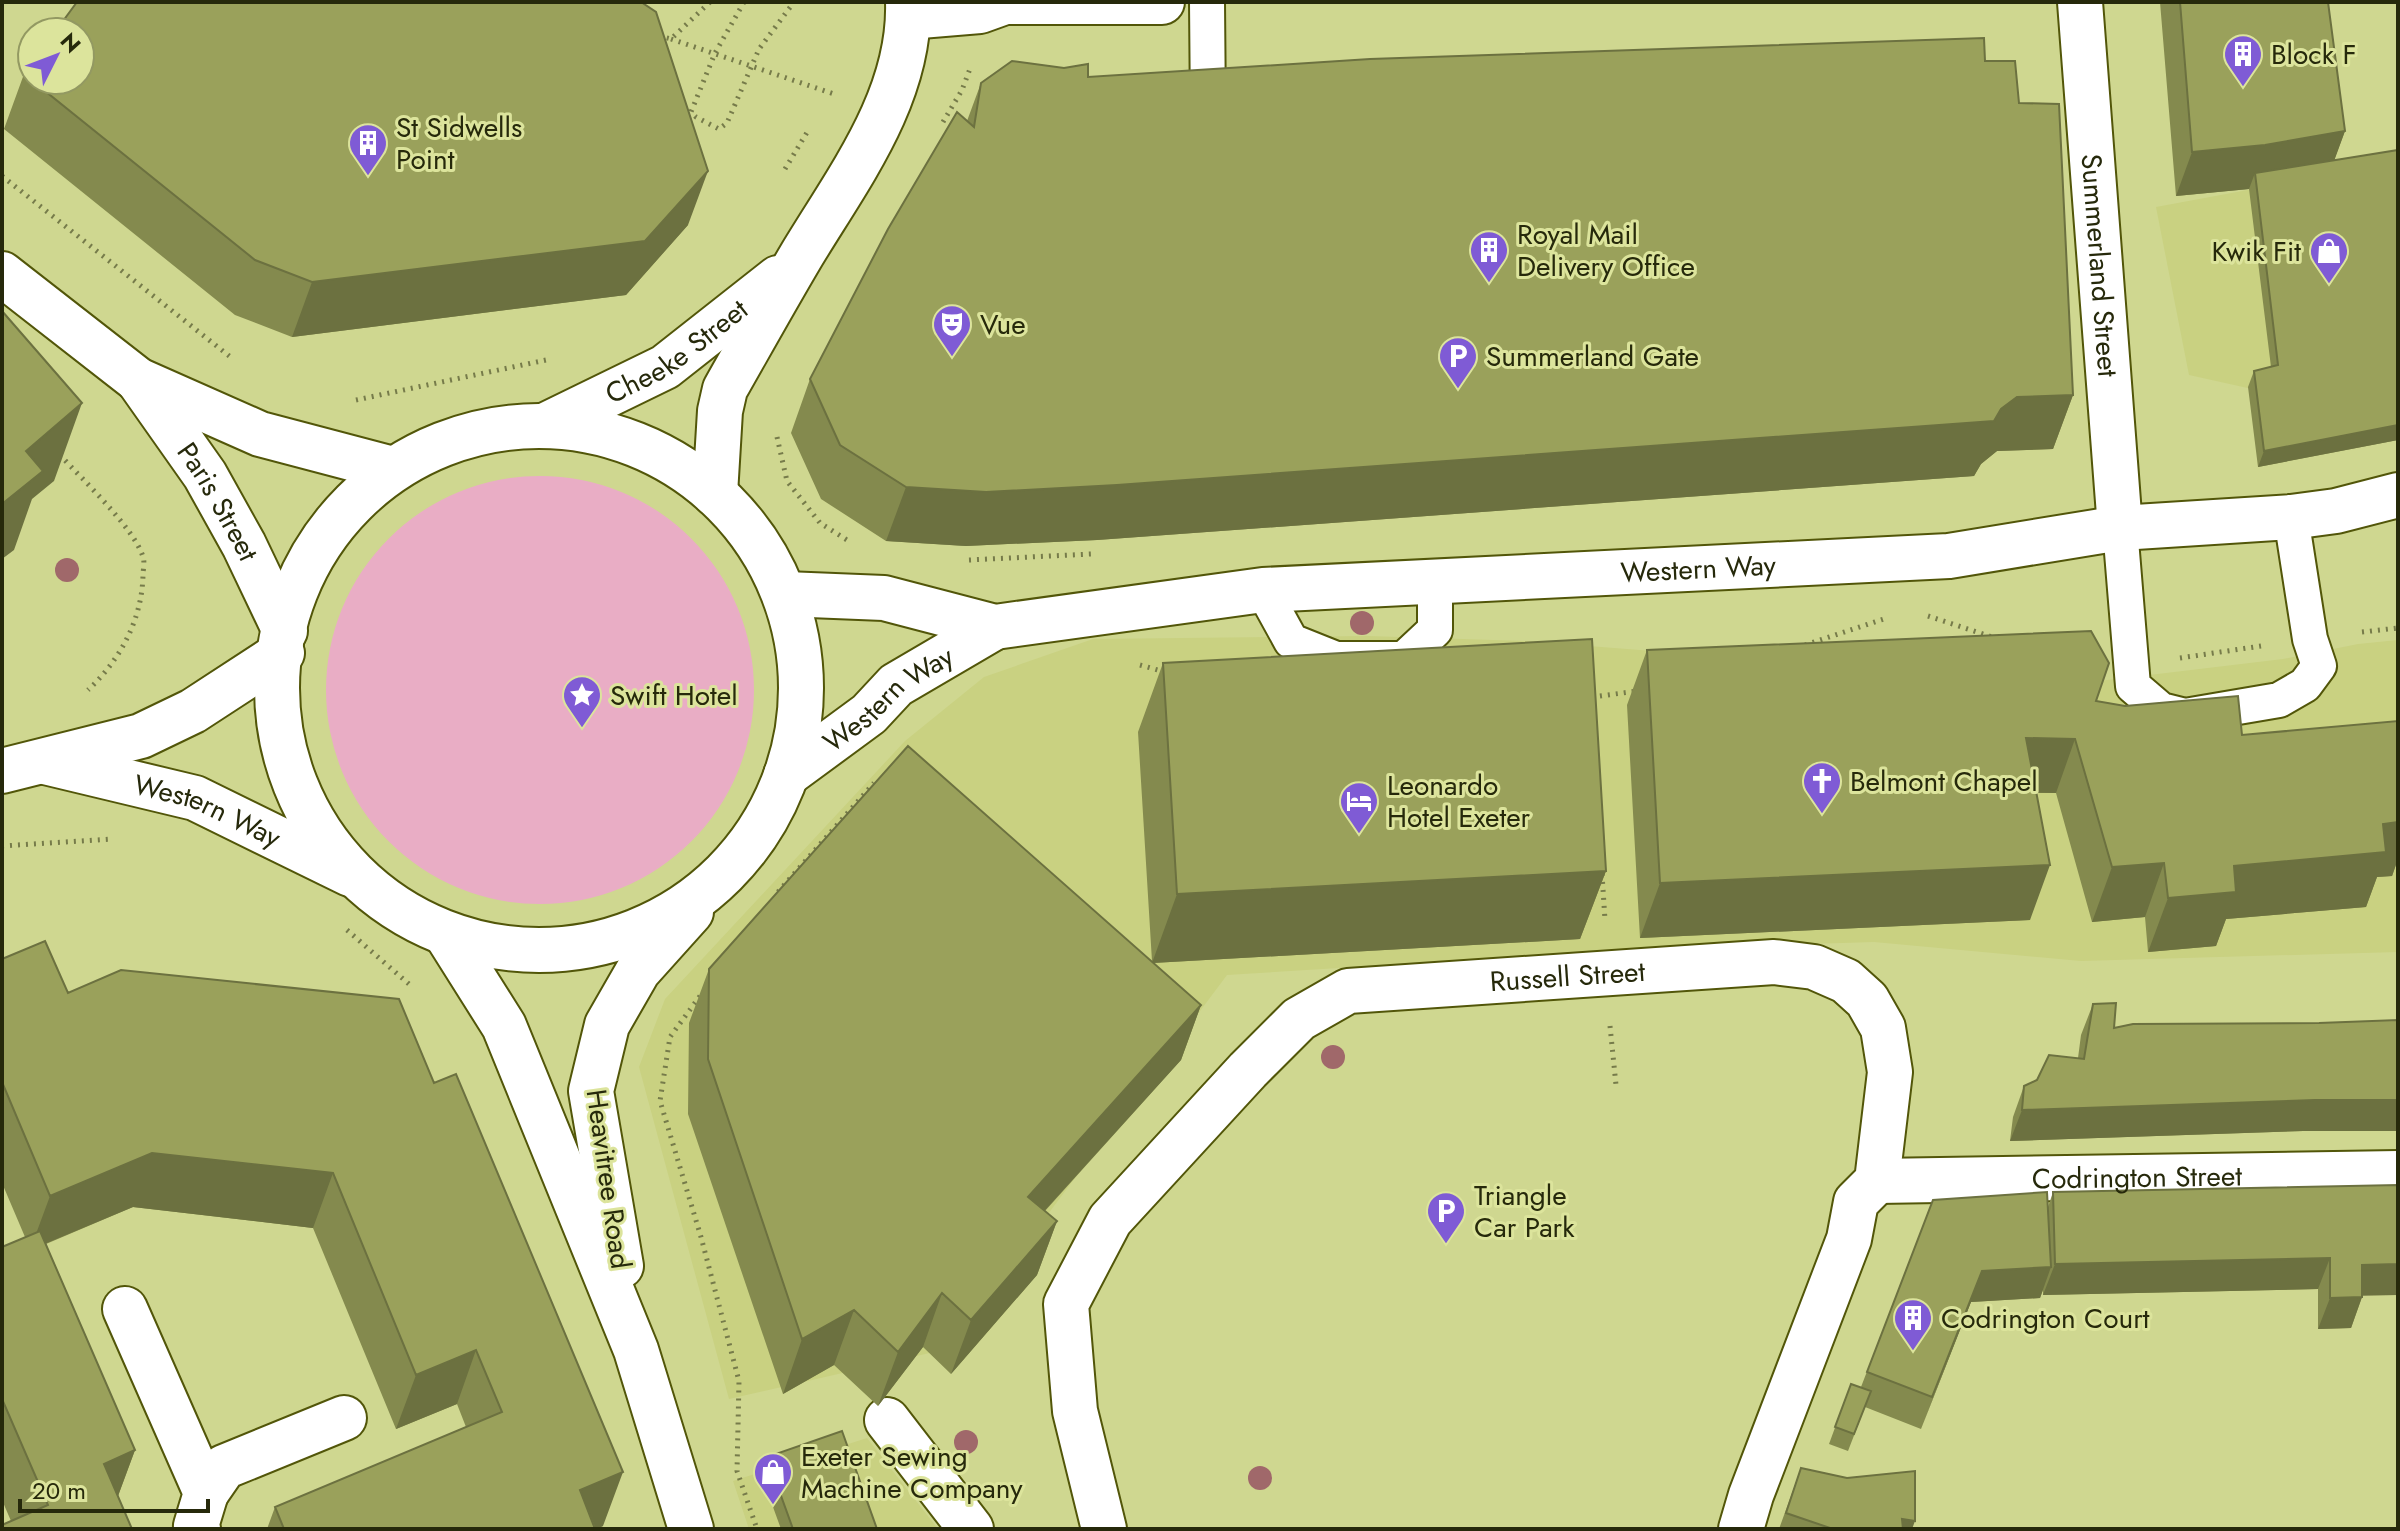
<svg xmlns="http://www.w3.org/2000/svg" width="2400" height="1531" font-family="Jost,sans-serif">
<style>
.built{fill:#c9d181}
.green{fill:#e9adc5}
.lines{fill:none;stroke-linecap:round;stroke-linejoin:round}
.service-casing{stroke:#525609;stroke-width:38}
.minor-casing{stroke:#525609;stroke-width:48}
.secondary-casing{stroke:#525609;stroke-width:48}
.path{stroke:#767b4a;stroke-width:5;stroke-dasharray:2 6;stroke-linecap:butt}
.service{stroke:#fff;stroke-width:34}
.minor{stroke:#fff;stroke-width:44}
.secondary{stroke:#fff;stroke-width:44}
.tree{fill:#a0686a}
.wall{fill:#848a4e}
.shaded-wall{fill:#6c7140}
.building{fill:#9aa15b;stroke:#6c7140;stroke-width:2}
.labels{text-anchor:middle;stroke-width:6;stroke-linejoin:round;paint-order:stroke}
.poi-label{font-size:28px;fill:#26290b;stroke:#dce49c;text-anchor:start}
.street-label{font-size:28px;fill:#26290b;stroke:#dce49c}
</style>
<rect width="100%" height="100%" fill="#cfd790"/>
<path class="built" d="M 2398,162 L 2365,414 L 2189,375 L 2156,207 Z
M 1368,636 L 1525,641 L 2074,684 L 2283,659 L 2358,644 L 2398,640 L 2398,952 L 2081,961 L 1874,942 L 1647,949 L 1227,975 L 947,1349 L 729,1399 L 639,1067 L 665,999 L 905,741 L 984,677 L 1093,639 Z
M 867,1438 L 938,1529 L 749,1529 L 733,1481 Z"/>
<path class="green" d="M326 690a214 214 0 1 1 428 0a214 214 0 1 1-428 0Z"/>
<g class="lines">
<defs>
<path id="service" d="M 1207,2 L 1208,114
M 2120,528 L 2133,686 L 2161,710 L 2185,716 L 2279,700 L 2305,685 L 2319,666 L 2310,639 L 2291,517
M 1263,590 L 1291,641 L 1336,659 L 1404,659 L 1435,630 L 1435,583"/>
<g id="minor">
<path id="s1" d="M 2080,2 L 2120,528"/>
<path d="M 908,17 L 980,11 L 1005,2 L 1162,2"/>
<path id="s2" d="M 548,424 L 665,367 L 778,278"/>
<path d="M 715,494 L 720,411 L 725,389 C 750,345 775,300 801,256 C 848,178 911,97 908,2"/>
<path id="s3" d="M 1877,1181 L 2398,1173"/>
<path d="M 125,1309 L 206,1493 L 196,1526 L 198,1529"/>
<path d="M 887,1420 L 971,1529"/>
<path d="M 206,1493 L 224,1467 L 344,1418"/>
<path id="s4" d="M 1104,1529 L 1075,1411 L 1066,1304 L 1110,1220 L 1248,1070 L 1299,1019 L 1348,991 L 1774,962 L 1814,967 L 1846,981 L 1867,1000 L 1883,1028 L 1890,1072 L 1877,1181 L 1856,1202 L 1849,1239 L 1751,1495 L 1741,1529"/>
</g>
<g id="secondary">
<path d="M 2,274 L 138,380 L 260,434 L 389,468"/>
<path id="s5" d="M 138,380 L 205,475 L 244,545 L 285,631"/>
<circle cx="539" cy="688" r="262"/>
<path id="s6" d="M 785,594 L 884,598 L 995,627 L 1263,590 L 1949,556 L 2120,528 L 2291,517 L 2336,511 L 2398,495"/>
<path id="s7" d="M 45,762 L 195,798 L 350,874"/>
<path d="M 2,771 L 141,736 L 193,711 L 282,653"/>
<path id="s8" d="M 786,775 L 869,714 L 896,685 L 995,627"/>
<path d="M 446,934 L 504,1026 L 636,1350 L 691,1529"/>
<path d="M 621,1266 L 591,1091 L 607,1025 L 638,971 L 691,912"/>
</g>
</defs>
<use href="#service" class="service-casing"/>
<use href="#minor" class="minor-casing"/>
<use href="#secondary" class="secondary-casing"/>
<path class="path" d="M 744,2 L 715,53 L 691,112 L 696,117 L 719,129 L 727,123 L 759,49 L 794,2
M 659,36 L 671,39 L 710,2
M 671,39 L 834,94
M 943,122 L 962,90 L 971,66
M 785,169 L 809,129
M 2,176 L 233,359
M 356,400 L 546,360
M 777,437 L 787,481 L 820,523 L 847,540
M 60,455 C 81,478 135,529 143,557 C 145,562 143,570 143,575 C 142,620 120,660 88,690
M 969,560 L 1091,554
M 1928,616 L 1995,638
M 2362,632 L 2398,628
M 1805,645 L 1887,618
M 2180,658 L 2261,646
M 1140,665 L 1165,672
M 1592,697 L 1638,691
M 2,846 L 113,839
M 1602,874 L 1605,920
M 778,892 L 874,783
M 347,930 L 409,984
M 700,996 L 670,1037 L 660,1101 L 701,1237 L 739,1381 L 737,1471 L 757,1529
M 1610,1026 L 1616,1085"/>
<use href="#service" class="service"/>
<use href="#minor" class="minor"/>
<use href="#secondary" class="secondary"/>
</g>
<g class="tree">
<circle cx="67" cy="570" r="12"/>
<circle cx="1362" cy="623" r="12"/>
<circle cx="1333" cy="1057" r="12"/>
<circle cx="966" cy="1442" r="12"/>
<circle cx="1260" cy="1478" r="12"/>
</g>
<path class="wall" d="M 2160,2 L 2328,2 L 2345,131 L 2334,160 L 2398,150 L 2398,440 L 2258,467 L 2248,387 L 2254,371 L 2271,367 L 2249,189 L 2176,196 Z
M 1985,61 L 2019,103 L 2073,395 L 2053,449 L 1997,451 L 1981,464 L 1974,476 L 1097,540 L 966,546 L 886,541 L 821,499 L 791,433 L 810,379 L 967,121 L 981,83 L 1088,77 Z
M 24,74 L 688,225 L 626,295 L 292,337 L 235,315 L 4,129 Z
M 1647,650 L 2096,701 L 2242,735 L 2398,721 L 2398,859 L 2392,876 L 2377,877 L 2366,907 L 2226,919 L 2216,946 L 2148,952 L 2145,917 L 2092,922 L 2056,793 L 2036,793 L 2030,920 L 1640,938 L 1627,705 Z
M 1163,663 L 1606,871 L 1580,939 L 1153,963 L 1201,1005 L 1181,1060 L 1045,1211 L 1057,1221 L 1037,1275 L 951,1374 L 923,1347 L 878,1406 L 834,1365 L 783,1394 L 688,1114 L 689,1023 L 709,969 L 1152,961 L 1138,732 Z
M 2,959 L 68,993 L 399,999 L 603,1526 L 596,1529 L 267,1529 L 275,1507 L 466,1427 L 457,1404 L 396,1429 L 313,1228 L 133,1207 L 46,1244 L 135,1450 L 118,1496 L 11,1521 L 2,1500 L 2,1247 L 25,1237 L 2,1183 Z
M 2093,1004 L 2114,1028 L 2303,1131 L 2010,1141 L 2013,1117 L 2024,1086 L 2078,1058 L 2081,1035 Z
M 2398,1185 L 2362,1297 L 2351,1328 L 2318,1329 L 2318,1289 L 2043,1295 L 2043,1290 L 2040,1298 L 1971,1302 L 1921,1429 L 1865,1407 L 1848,1451 L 1829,1444 L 1851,1384 L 1861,1387 L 1933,1200 L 2048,1207 L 2053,1192 Z
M 767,1457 L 877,1529 L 781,1529 L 761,1474 Z
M 1801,1468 L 1912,1529 L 1779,1529 Z"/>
<path class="shaded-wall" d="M 2345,131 L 2329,175 L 2255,173 L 2249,189 L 2176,196 L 2192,152 Z
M 708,171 L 688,225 L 626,295 L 292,337 L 312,282 Z
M 2073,395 L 2053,449 L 1997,451 L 1981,464 L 1974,476 L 1097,540 L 966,546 L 886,541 L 906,487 L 2001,409 L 2017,397 Z
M 82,403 L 54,481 L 32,499 L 14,550 L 2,559 L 2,504 L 26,451 Z
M 2398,425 L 2398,440 L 2258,467 L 2264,451 Z
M 2026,738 L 2075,739 L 2056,793 L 2006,792 Z
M 2398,810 L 2398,859 L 2392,876 L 2377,877 L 2366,907 L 2226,919 L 2216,946 L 2148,952 L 2168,898 L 2234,866 L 2383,824 Z
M 2164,863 L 2145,917 L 2092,922 L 2112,867 Z
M 2050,865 L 2030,920 L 1640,938 L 1660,883 Z
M 1606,871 L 1580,939 L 1152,963 L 1177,894 Z
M 1201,1005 L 1181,1060 L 1008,1251 L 1028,1197 Z
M 2315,1100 L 2398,1100 L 2398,1131 L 2303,1131 L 2010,1141 L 2022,1110 Z
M 152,1153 L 333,1173 L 313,1228 L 133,1207 L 30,1250 L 50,1196 Z
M 1057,1221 L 1037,1275 L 951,1374 L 971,1320 Z
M 2330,1258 L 2318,1289 L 2043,1295 L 2055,1264 Z
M 2398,1264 L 2398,1295 L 2350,1296 L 2362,1265 Z
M 2051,1267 L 2040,1298 L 1971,1302 L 1921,1429 L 1982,1271 Z
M 942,1293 L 923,1347 L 878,1406 L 898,1352 Z
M 2362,1297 L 2351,1328 L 2318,1329 L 2330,1298 Z
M 854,1310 L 834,1365 L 783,1394 L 802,1339 Z
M 476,1350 L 457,1404 L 396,1429 L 416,1375 Z
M 135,1450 L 115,1504 L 104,1464 Z
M 623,1472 L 603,1526 L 596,1529 L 580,1490 Z
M 1902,1519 L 1915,1521 L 1912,1529 L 1899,1529 Z"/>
<path class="building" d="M 77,2 L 641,2 L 656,12 L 708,171 L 645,241 L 312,282 L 255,260 L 24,74 L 32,64 L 32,80 L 80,80 L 80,32 L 55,32 Z
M 2180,2 L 2328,2 L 2345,131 L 2265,145 L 2192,152 Z
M 1984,38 L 1985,61 L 2015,61 L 2019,103 L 2059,104 L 2073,395 L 2017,397 L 2001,409 L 1994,421 L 1117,485 L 986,492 L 906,487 L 840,445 L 810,379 L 888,229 L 957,112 L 974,127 L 981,83 L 1012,61 L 1064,68 L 1088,64 L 1088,77 L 1370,59 Z
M 2398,150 L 2398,425 L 2264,451 L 2254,371 L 2278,365 L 2255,173 Z
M 2,311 L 82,403 L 26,451 L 43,471 L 2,504 Z
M 2091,631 L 2109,663 L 2096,701 L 2125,706 L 2238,696 L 2242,735 L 2398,721 L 2398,822 L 2383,824 L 2386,852 L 2234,866 L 2236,892 L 2168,898 L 2164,863 L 2112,867 L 2075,739 L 2026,738 L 2050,865 L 1660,883 L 1647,650 Z
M 1592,639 L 1606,871 L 1177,894 L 1163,663 Z
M 908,746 L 1201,1005 L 1028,1197 L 1057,1221 L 971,1320 L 942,1293 L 898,1352 L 854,1310 L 802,1339 L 708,1059 L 709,969 Z
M 45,941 L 68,993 L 121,970 L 399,999 L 434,1083 L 456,1074 L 623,1472 L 580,1490 L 595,1529 L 284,1529 L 275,1507 L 502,1412 L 476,1350 L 416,1375 L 333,1173 L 152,1153 L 50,1196 L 2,1082 L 2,959 Z
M 2116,1003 L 2114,1028 L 2133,1024 L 2319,1023 L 2398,1020 L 2398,1100 L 2315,1100 L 2022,1110 L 2024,1086 L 2037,1080 L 2049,1055 L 2084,1059 L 2093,1004 Z
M 2398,1185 L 2398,1264 L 2362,1265 L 2362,1297 L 2330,1298 L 2330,1258 L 2055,1264 L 2053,1192 Z
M 2047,1192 L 2051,1267 L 1982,1271 L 1932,1397 L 1867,1372 L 1933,1200 Z
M 40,1231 L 135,1450 L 104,1464 L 132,1529 L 2,1529 L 2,1525 L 48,1505 L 2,1399 L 2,1247 Z
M 1851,1384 L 1871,1391 L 1854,1434 L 1835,1427 Z
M 842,1431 L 877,1529 L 793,1529 L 767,1457 Z
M 1801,1468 L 1847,1478 L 1915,1471 L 1915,1521 L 1902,1519 L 1903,1529 L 1833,1529 L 1786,1513 Z"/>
<defs>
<symbol id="building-pin" viewBox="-11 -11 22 30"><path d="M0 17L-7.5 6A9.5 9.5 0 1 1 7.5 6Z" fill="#7f5bd5" stroke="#dce49c"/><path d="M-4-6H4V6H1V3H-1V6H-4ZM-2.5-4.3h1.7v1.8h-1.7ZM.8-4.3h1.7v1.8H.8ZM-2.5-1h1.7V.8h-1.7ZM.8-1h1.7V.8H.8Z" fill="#fff"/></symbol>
<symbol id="shop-pin" viewBox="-11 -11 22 30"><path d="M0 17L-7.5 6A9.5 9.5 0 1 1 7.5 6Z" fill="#7f5bd5" stroke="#dce49c"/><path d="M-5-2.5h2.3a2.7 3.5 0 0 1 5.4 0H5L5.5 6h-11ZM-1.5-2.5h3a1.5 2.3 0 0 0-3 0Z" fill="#fff"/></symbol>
<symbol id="theatre-pin" viewBox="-11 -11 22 30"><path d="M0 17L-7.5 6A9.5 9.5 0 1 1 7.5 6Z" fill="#7f5bd5" stroke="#dce49c"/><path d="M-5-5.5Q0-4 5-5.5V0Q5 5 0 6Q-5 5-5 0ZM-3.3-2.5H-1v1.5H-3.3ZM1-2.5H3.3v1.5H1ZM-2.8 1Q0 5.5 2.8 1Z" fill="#fff"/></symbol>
<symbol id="parking-pin" viewBox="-11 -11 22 30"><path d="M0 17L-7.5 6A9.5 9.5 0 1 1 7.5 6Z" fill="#7f5bd5" stroke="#dce49c"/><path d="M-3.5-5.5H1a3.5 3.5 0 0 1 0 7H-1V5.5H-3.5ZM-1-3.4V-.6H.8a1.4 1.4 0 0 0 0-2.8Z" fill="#fff"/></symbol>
<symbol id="sight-pin" viewBox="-11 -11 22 30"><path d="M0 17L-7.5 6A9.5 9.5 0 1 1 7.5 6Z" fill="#7f5bd5" stroke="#dce49c"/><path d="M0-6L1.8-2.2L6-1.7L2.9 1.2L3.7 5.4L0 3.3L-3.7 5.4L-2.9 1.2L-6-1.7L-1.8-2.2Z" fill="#fff"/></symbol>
<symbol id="church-pin" viewBox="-11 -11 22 30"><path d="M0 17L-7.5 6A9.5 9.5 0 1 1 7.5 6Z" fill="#7f5bd5" stroke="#dce49c"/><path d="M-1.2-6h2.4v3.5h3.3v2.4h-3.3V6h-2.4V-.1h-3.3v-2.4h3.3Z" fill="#fff"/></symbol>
<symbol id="hotel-pin" viewBox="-11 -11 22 30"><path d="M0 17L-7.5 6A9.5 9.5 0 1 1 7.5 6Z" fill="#7f5bd5" stroke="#dce49c"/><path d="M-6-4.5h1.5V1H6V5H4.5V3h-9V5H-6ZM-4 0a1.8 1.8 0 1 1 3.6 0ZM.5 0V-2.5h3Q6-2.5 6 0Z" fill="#fff"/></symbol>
</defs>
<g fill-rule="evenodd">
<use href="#building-pin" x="2221" y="32" width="44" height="60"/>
<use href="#building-pin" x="346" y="121" width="44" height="60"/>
<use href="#building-pin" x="1467" y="228" width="44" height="60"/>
<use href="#shop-pin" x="2307" y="229" width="44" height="60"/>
<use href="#theatre-pin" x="930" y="302" width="44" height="60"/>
<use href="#parking-pin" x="1436" y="334" width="44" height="60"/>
<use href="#sight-pin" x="560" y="673" width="44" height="60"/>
<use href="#church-pin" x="1800" y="759" width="44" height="60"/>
<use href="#hotel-pin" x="1337" y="779" width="44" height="60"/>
<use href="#parking-pin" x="1424" y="1189" width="44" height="60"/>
<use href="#building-pin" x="1891" y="1296" width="44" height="60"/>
<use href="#shop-pin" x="751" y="1450" width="44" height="60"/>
</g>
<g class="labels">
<g class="poi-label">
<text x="2271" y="64">Block F</text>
<text x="396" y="137">St Sidwells<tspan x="396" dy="32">Point</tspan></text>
<text x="1517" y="244">Royal Mail<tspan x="1517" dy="32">Delivery Office</tspan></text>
<text x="2301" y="261" text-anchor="end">Kwik Fit</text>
<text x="980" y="334">Vue</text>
<text x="1486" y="366">Summerland Gate</text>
<text x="610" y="705">Swift Hotel</text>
<text x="1850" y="791">Belmont Chapel</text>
<text x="1387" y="795">Leonardo<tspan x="1387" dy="32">Hotel Exeter</tspan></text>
<text x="1474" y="1205">Triangle<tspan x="1474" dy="32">Car Park</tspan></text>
<text x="1941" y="1328">Codrington Court</text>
<text x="801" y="1466">Exeter Sewing<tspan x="801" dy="32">Machine Company</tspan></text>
</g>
<g class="street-label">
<text dy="10" stroke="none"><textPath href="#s1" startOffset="264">Summerland Street</textPath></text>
<text dy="10" stroke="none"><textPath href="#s2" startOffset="148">Cheeke Street</textPath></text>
<text dy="10" stroke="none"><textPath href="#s5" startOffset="146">Paris Street</textPath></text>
<text dy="10" stroke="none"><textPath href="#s6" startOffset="920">Western Way</textPath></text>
<text dy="10" stroke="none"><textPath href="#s8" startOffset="128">Western Way</textPath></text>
<text dy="10" stroke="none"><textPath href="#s7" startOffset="170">Western Way</textPath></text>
<text dy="10" stroke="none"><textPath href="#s4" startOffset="876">Russell Street</textPath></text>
<text dy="10" stroke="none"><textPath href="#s3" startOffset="260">Codrington Street</textPath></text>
<text transform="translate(609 1179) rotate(82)" y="10">Heavitree Road</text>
</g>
</g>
<rect width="2400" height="1531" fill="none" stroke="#26290b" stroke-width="8"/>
<g transform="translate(56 56) rotate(48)"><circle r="38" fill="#dce49c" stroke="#939962" stroke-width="2"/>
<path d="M0-6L14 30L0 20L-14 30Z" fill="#7f5bd5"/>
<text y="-12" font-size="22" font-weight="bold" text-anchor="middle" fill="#26290b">N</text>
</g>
<path d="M20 1499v12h188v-12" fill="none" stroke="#26290b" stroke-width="4"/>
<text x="32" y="1499" font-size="24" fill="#26290b" stroke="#dce49c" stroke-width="6" paint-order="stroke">20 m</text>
</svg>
